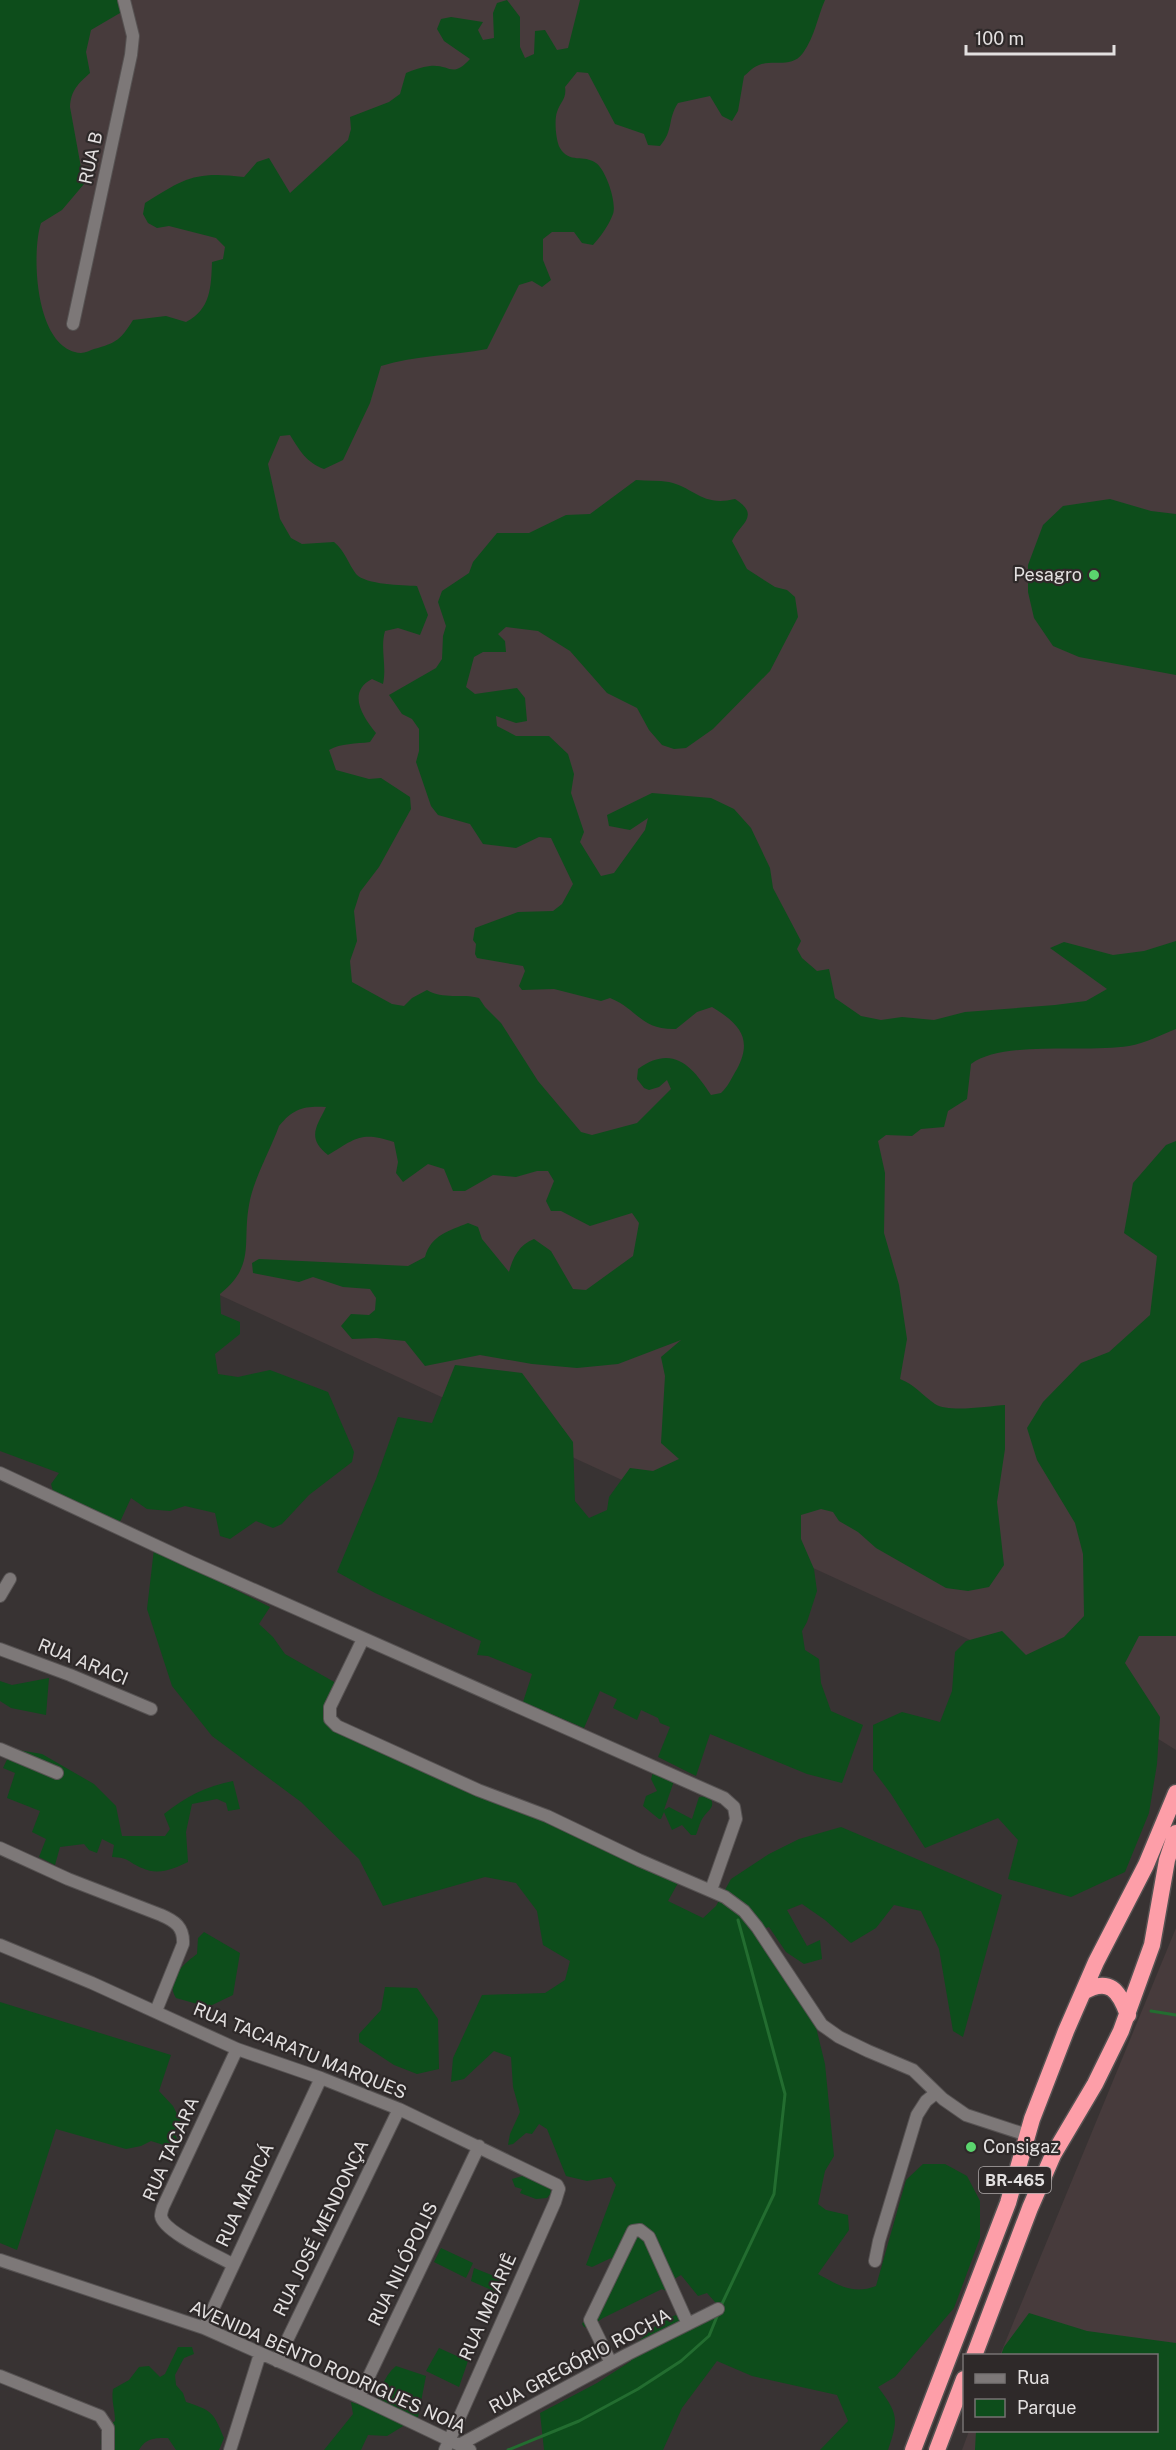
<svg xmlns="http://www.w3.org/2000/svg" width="1176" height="2450" font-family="'Public Sans',sans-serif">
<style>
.built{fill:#473b3c}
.green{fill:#0d4d1b}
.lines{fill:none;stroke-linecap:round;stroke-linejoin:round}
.stream{stroke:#236d30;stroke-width:3}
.minor-casing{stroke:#565252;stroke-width:14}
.highway-casing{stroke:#565252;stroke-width:19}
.minor{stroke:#7d7878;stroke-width:12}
.highway{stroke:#fd9ea8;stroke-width:16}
.poi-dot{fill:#5bd56e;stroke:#2e2929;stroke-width:2}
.labels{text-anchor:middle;stroke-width:4.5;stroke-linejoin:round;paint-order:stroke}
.shield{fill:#2e2929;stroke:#ada9a9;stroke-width:1.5}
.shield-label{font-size:16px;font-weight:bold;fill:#e3e0e0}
.street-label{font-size:18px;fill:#e3e0e0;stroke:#2e2929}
.poi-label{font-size:18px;fill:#e3e0e0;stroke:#2e2929;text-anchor:end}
</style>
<rect width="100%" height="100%" fill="#383333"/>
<path class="built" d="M 0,0 L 1176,0 L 1176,1750 L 1083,1692 L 0,1194 Z
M 1176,1928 L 1176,2450 L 962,2450 L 969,2431 L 1156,2430 L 1156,2356 L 1000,2355 Z"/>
<path class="green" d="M 0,0 L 124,0 L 120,13 L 91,30 L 86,52 L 90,73 C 78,84 71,90 70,107 L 84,184 L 62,210 L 41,223 C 31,254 35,350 81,353 C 85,353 91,350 94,349 C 117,343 121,339 133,320 L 166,316 L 186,322 C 211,309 211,287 212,262 L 223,259 L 225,247 L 216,238 L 169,226 L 157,228 L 148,223 L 143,214 L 145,203 C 185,178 195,171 244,177 L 257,162 L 269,158 L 290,193 L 348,140 L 351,129 L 350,117 L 389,102 L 400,94 L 406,73 C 413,70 422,67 430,66 C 450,64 452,79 470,59 L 444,41 L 437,29 L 441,19 L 451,17 L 483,22 L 478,30 L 483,40 L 494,38 L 493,13 L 497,3 L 507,0 L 520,17 L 520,47 L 525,58 L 534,54 L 535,31 L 545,30 L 557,50 L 568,48 L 580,0 L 825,0 C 817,18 815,36 803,53 C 791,69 775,59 759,65 C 753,67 749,72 744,76 L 738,111 L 732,121 L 722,116 L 710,96 L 678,103 C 667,120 674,130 660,146 L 648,145 L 644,134 L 615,124 L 588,73 L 577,72 L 565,87 C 567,99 560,102 557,112 C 554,120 556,142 560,148 C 569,164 584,154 596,163 C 606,170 617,203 613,214 C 609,225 601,236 593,245 L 582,243 L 574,232 L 552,232 L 543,239 L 543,260 L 551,280 L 542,287 L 532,281 L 519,285 L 487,349 C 452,356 415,355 381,366 L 370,403 L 343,460 L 324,469 C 306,462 300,451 290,435 L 280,436 L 268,464 L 280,519 L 291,538 L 302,544 L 334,542 C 345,551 348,563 356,574 C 366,585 402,585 417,586 L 428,615 L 420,635 L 398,628 L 385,631 C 380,648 387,666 383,684 L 372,679 C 347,692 362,716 376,733 L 370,742 C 356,744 341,743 329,750 L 336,770 L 369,779 L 381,778 L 410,797 L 411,809 L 379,867 L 360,892 L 354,911 L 357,941 L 350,961 L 352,982 L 392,1004 L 404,1006 L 412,998 L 427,990 C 443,1000 462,993 479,998 L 485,1007 L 501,1023 L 538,1081 L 581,1132 L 592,1135 L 637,1123 L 671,1089 L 667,1080 L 659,1087 L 649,1090 L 644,1088 L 637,1079 L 638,1069 C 673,1044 692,1066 711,1095 L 721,1093 C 728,1087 732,1077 737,1069 C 753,1039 740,1024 712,1007 L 697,1012 L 676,1029 C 640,1030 638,1009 610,998 L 601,1001 L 554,989 L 522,990 L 519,986 L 525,971 L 523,966 L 477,958 L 475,954 L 476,944 L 473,940 L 475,928 L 518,912 L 553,911 L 562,904 L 573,884 L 551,838 L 539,837 L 516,848 L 483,844 L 470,824 L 438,815 L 431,806 L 416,762 L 419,751 L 419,729 L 412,719 L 402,714 L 389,695 L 436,668 L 442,659 L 443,636 L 446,626 L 438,602 L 442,591 L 469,573 L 473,562 L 497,533 L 529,533 L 566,515 L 590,514 L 636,480 C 647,481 658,480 669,482 C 695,488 702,507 735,499 C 762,516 739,524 732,541 L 747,569 L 775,587 L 787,590 L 795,597 L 798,617 L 770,671 L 713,729 L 686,748 L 674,749 L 662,745 L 649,730 L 637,708 L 607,693 L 570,651 L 538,631 L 506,627 L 498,634 L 505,641 L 506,652 L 483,652 L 474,657 L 466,687 L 475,694 L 517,688 L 525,698 L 527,721 L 516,723 L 496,716 L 497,726 L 516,736 L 549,736 L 568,754 L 574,774 L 571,793 L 584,832 L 580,842 L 601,876 L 614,873 L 645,830 L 648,818 L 630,830 L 609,826 L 607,815 L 652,793 L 711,798 L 734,809 L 751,828 L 770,868 L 773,888 L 801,941 L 797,949 L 802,958 L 817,971 L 829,969 L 835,998 L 861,1016 L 881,1020 L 902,1017 L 934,1020 L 965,1012 L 1055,1005 L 1086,1001 L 1107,989 L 1050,948 L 1064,942 L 1113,955 L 1144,951 L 1176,941 L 1176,1029 C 1161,1035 1145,1043 1129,1046 C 1087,1053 1003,1040 971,1064 L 967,1099 L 948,1111 L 944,1127 L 921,1129 L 912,1136 L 886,1135 L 878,1141 L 885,1173 L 884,1233 L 899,1285 L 907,1339 L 900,1379 C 914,1384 922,1395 935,1404 C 949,1413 988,1406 1005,1405 L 1005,1449 L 997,1502 L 1004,1565 L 989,1587 L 968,1591 L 946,1588 L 876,1548 L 858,1532 L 839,1521 L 833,1512 L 821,1509 L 801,1515 L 801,1539 L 814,1569 L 817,1591 L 807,1622 L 802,1631 L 805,1650 L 819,1659 L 821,1683 L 831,1711 L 863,1725 L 842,1783 L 807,1774 L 710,1734 L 696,1776 L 658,1757 L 670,1727 L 660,1723 L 658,1718 L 641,1710 L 637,1720 L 613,1708 L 617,1699 L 600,1691 L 584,1728 L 523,1702 L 532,1674 L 488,1656 L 477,1655 L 481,1641 L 375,1593 L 337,1572 L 376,1479 L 398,1417 L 432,1423 L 455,1365 L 522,1373 L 573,1442 L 575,1501 L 589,1518 L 607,1510 L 609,1497 L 630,1468 L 653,1471 L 679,1459 L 661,1443 L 665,1376 L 661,1357 L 681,1340 L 618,1364 L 577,1368 L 532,1364 L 480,1355 L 425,1366 L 405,1341 L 376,1338 L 352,1339 L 341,1326 L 351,1314 L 369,1315 L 375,1310 L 376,1298 L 370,1289 L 343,1287 L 313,1277 L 299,1282 L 253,1273 L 252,1263 L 259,1259 L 408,1266 L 425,1257 C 431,1235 449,1231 468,1223 L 478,1227 L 482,1239 L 509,1272 C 513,1257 519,1245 534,1239 L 551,1251 L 573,1289 L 586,1290 L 633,1256 L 639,1223 L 632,1213 L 590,1226 L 561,1211 L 551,1211 L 546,1201 L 554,1181 L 548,1171 L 537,1171 L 516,1177 L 493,1175 L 465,1191 L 453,1191 L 444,1169 L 428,1164 L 403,1182 L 396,1173 L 398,1162 L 394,1142 C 361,1131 356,1138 328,1155 C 306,1138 317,1126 326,1107 C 304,1106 294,1108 279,1126 C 270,1151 253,1180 249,1205 C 242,1244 256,1265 220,1294 L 221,1314 L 240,1322 L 240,1334 L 215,1354 L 218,1374 L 238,1377 L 270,1370 L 328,1392 L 354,1452 L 352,1462 L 309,1495 L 282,1524 L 273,1528 L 256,1521 L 230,1539 L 220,1536 L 215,1513 L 185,1506 L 170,1511 L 147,1509 L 131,1498 L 119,1524 L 53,1491 L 51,1484 L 59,1473 L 0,1451 Z
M 1110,499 L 1151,511 L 1176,514 L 1176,675 L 1079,657 L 1053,646 L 1034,618 L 1028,592 L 1028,565 L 1043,525 L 1063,506 Z
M 1176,1141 L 1176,1636 L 1139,1636 L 1125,1663 L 1160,1717 L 1157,1764 L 1149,1813 L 1125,1872 L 1071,1897 L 1008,1879 L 1018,1840 L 998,1818 L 925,1848 L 891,1794 L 873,1770 L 873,1725 L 902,1712 L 940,1722 L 952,1691 L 955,1652 L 966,1641 L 1002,1631 L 1026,1655 L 1064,1637 L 1084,1616 L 1083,1554 L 1075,1523 L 1037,1460 L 1027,1428 L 1043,1402 L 1081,1363 L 1109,1352 L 1150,1315 L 1157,1256 L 1124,1233 L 1133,1183 L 1166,1145 Z
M 154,1549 L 270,1607 L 259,1624 L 273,1637 L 285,1654 L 336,1683 L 327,1724 L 563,1828 L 678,1883 L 668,1901 L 703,1918 L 716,1906 L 731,1879 L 769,1854 L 799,1839 L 841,1827 L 1002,1895 L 963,2037 L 953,2031 L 939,1949 L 921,1911 L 894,1905 L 876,1928 L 851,1943 L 825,1920 L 802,1904 L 787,1910 L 807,1946 L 820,1940 L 822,1959 L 804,1964 L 786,1952 L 769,1927 L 757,1931 L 815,2023 L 825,2064 L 834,2156 L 825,2171 L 818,2204 L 826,2210 L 848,2215 L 849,2230 L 818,2274 C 838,2285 853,2295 876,2286 L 906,2180 L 923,2164 L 945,2164 L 967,2176 L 980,2201 L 980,2238 L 954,2308 L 895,2377 L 878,2387 C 898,2414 899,2418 888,2450 L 820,2450 L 848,2421 L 837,2395 L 752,2376 L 717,2361 L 682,2408 L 663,2450 L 544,2450 L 540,2413 L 597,2383 L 631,2361 L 630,2347 C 650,2335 651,2324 676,2315 L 696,2327 L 723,2311 L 707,2293 L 698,2296 L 681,2275 L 669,2282 L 668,2289 L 666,2291 L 662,2289 L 603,2318 L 588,2328 L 584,2327 L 582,2324 L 616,2263 L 611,2258 L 592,2267 L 586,2265 L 616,2185 L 611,2177 L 587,2181 L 566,2176 L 547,2129 L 539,2124 L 532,2134 L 526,2133 L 513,2144 L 508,2145 L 510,2134 L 520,2112 L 513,2087 L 511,2057 L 494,2051 L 464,2079 L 451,2082 L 453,2058 L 482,1995 L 545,1993 L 565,1980 L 570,1961 L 543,1945 L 537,1911 L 516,1883 L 485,1877 L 383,1906 L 359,1859 L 301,1802 L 212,1736 L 172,1686 L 147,1609 Z
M 49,1678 L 46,1715 L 11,1708 L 0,1701 L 0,1681 L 12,1685 Z
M 12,1749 L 42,1754 L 94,1784 L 116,1806 L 122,1836 L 165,1836 L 170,1829 L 164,1814 C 185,1797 206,1786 233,1781 L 240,1809 L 228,1811 L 226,1803 L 217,1799 L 192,1804 L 186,1832 L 188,1862 C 173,1869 158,1876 142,1868 C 127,1862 131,1858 112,1857 L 114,1845 L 102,1839 L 97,1853 L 89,1850 L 84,1844 L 60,1847 L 55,1865 L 39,1857 L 46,1839 L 32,1832 L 40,1811 L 7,1798 L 15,1773 L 3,1768 Z
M 654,1769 L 675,1778 L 664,1810 L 669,1807 L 692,1819 L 699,1797 L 709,1796 C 718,1808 706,1810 701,1821 C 699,1825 698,1830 696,1835 L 691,1835 L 682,1825 L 672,1830 L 664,1812 L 661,1819 L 659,1819 L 643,1806 L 646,1796 L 657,1791 L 651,1779 Z
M 204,1932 L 240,1953 L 233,1995 L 208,2007 L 176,1998 C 165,1981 183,1964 197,1954 L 198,1938 Z
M 385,1987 L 417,1988 L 438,2019 L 439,2069 L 417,2074 L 394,2065 L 359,2042 L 359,2034 L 381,2010 Z
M 0,2002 L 171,2055 L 159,2091 L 173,2106 L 181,2122 L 174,2133 L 177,2139 L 175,2145 L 170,2147 L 151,2141 L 141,2146 L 126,2149 L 56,2129 L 17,2250 L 0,2243 Z
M 526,2175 L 549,2183 L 551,2193 L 547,2198 L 536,2199 L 520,2193 L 522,2189 L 515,2187 L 512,2179 Z
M 441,2248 L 473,2263 L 466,2278 L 434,2262 Z
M 474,2268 L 504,2280 L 498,2293 L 471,2281 Z
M 1029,2313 L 1087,2331 L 1176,2343 L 1176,2450 L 975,2450 L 976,2431 L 1156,2430 L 1156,2356 L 1001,2355 L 1004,2347 Z
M 178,2347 L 192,2347 L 194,2354 L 184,2358 L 175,2375 L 176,2385 L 183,2393 L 186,2402 C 213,2411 213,2412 224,2438 L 219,2450 L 176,2450 L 168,2438 C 154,2438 146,2438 139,2450 L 102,2450 C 98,2436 104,2429 115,2421 C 115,2409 111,2401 113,2389 L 129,2380 L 139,2367 L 149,2366 L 160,2377 L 165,2374 Z
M 439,2348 L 468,2361 L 459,2387 L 426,2371 Z
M 396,2366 L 426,2376 L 418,2417 L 387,2436 L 368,2435 L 361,2450 L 324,2450 L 353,2414 L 351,2402 L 375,2409 C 379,2393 383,2377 396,2366 Z"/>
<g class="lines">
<path class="stream" d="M 1151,2011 L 1176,2015
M 720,2308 L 774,2194 L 785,2094 L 738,1920
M 508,2450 L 579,2421 L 638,2389 L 681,2361 L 709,2336 L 718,2314"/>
<defs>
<path id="minor" d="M 73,324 L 131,55 L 133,36 L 124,0
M 0,1473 L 191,1562 L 724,1798 L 734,1807 L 736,1819 L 711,1890
M 0,1596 L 10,1579
M 363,1639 L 330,1707 L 330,1719 L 337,1726 L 478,1790 L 547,1816 L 639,1860 L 725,1897 L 744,1911 L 757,1927 L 822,2025 L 839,2037 L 868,2051 L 913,2070 L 943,2099 L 966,2115 L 1027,2135
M 0,1649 L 70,1675 L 151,1709
M 0,1749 L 57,1773
M 0,1848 L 68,1879 L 161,1915 C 175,1921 184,1927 183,1944 L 156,2011
M 0,1945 L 92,1983 L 237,2049 L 321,2078 L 399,2109 L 557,2185 L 559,2189 L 555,2202 L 445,2450
M 0,2260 L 204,2328 L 359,2397 L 470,2450
M 875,2261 L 879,2241 L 917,2115 L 926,2101 L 936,2093
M 232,2264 C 218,2256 163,2232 161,2216 C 161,2213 162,2210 163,2207 L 237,2049
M 204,2328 L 321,2078
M 277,2361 L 399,2109
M 611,2363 L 590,2320 L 633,2231 L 640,2230 L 649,2237 L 688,2324
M 0,2376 L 100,2416 L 108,2428 L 108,2450
M 359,2397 L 479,2146
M 459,2445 L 628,2354 L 718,2309
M 230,2450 L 260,2354"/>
<path id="highway" d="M 1083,1992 C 1109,1977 1119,1990 1128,2015
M 974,2356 L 1030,2208 L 1053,2155 L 1095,2084 L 1121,2031 L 1152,1945 L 1167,1860 L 1176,1833
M 913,2450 L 1008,2203 L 1032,2119 L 1066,2031 L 1096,1962 L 1146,1865 L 1176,1793
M 937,2450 L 964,2379"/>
</defs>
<use href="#minor" class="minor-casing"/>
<use href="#highway" class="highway-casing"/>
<use href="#minor" class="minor"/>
<use href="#highway" class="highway"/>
</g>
<g class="poi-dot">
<circle cx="1094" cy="575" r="6"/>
<circle cx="971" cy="2147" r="6"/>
</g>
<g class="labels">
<rect class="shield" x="979" y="2167" width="72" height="26" rx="4.5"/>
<g class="shield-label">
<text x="1015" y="2186">BR-465</text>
</g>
<g class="street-label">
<text transform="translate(91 158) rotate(-77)" y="6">RUA B</text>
<text transform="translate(83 1662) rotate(22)" y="6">RUA ARACI</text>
<text transform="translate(300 2051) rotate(22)" y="6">RUA TACARATU MARQUES</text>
<text transform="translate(171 2149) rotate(-66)" y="6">RUA TACARA</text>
<text transform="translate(245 2195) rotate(-65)" y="6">RUA MARICÁ</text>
<text transform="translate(321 2228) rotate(-64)" y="6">RUA JOSÉ MENDONÇA</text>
<text transform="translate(403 2264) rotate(-64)" y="6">RUA NILÓPOLIS</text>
<text transform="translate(488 2307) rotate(-66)" y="6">RUA IMBARIÊ</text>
<text transform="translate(580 2361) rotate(-28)" y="6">RUA GREGÓRIO ROCHA</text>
<text transform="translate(328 2367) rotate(24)" y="6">AVENIDA BENTO RODRIGUES NOIA</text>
</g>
<g class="poi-label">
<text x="1082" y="581">Pesagro</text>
<text x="983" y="2153" text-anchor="start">Consigaz</text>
</g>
</g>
<rect x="963" y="2354" width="195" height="78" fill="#2e2929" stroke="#767272" stroke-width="1.5"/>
<rect x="975" y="2374" width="30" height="9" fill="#7d7878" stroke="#767272" stroke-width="1.5"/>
<text x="1017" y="2384" font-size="18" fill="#e3e0e0">Rua</text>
<rect x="975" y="2399" width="30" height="18" fill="#0d4d1b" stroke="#767272" stroke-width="1.5"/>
<text x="1017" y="2414" font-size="18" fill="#e3e0e0">Parque</text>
<path d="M966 45v9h148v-9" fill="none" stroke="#e3e0e0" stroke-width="3"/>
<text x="975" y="45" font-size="18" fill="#e3e0e0" stroke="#2e2929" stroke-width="4.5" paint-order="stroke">100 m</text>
</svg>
